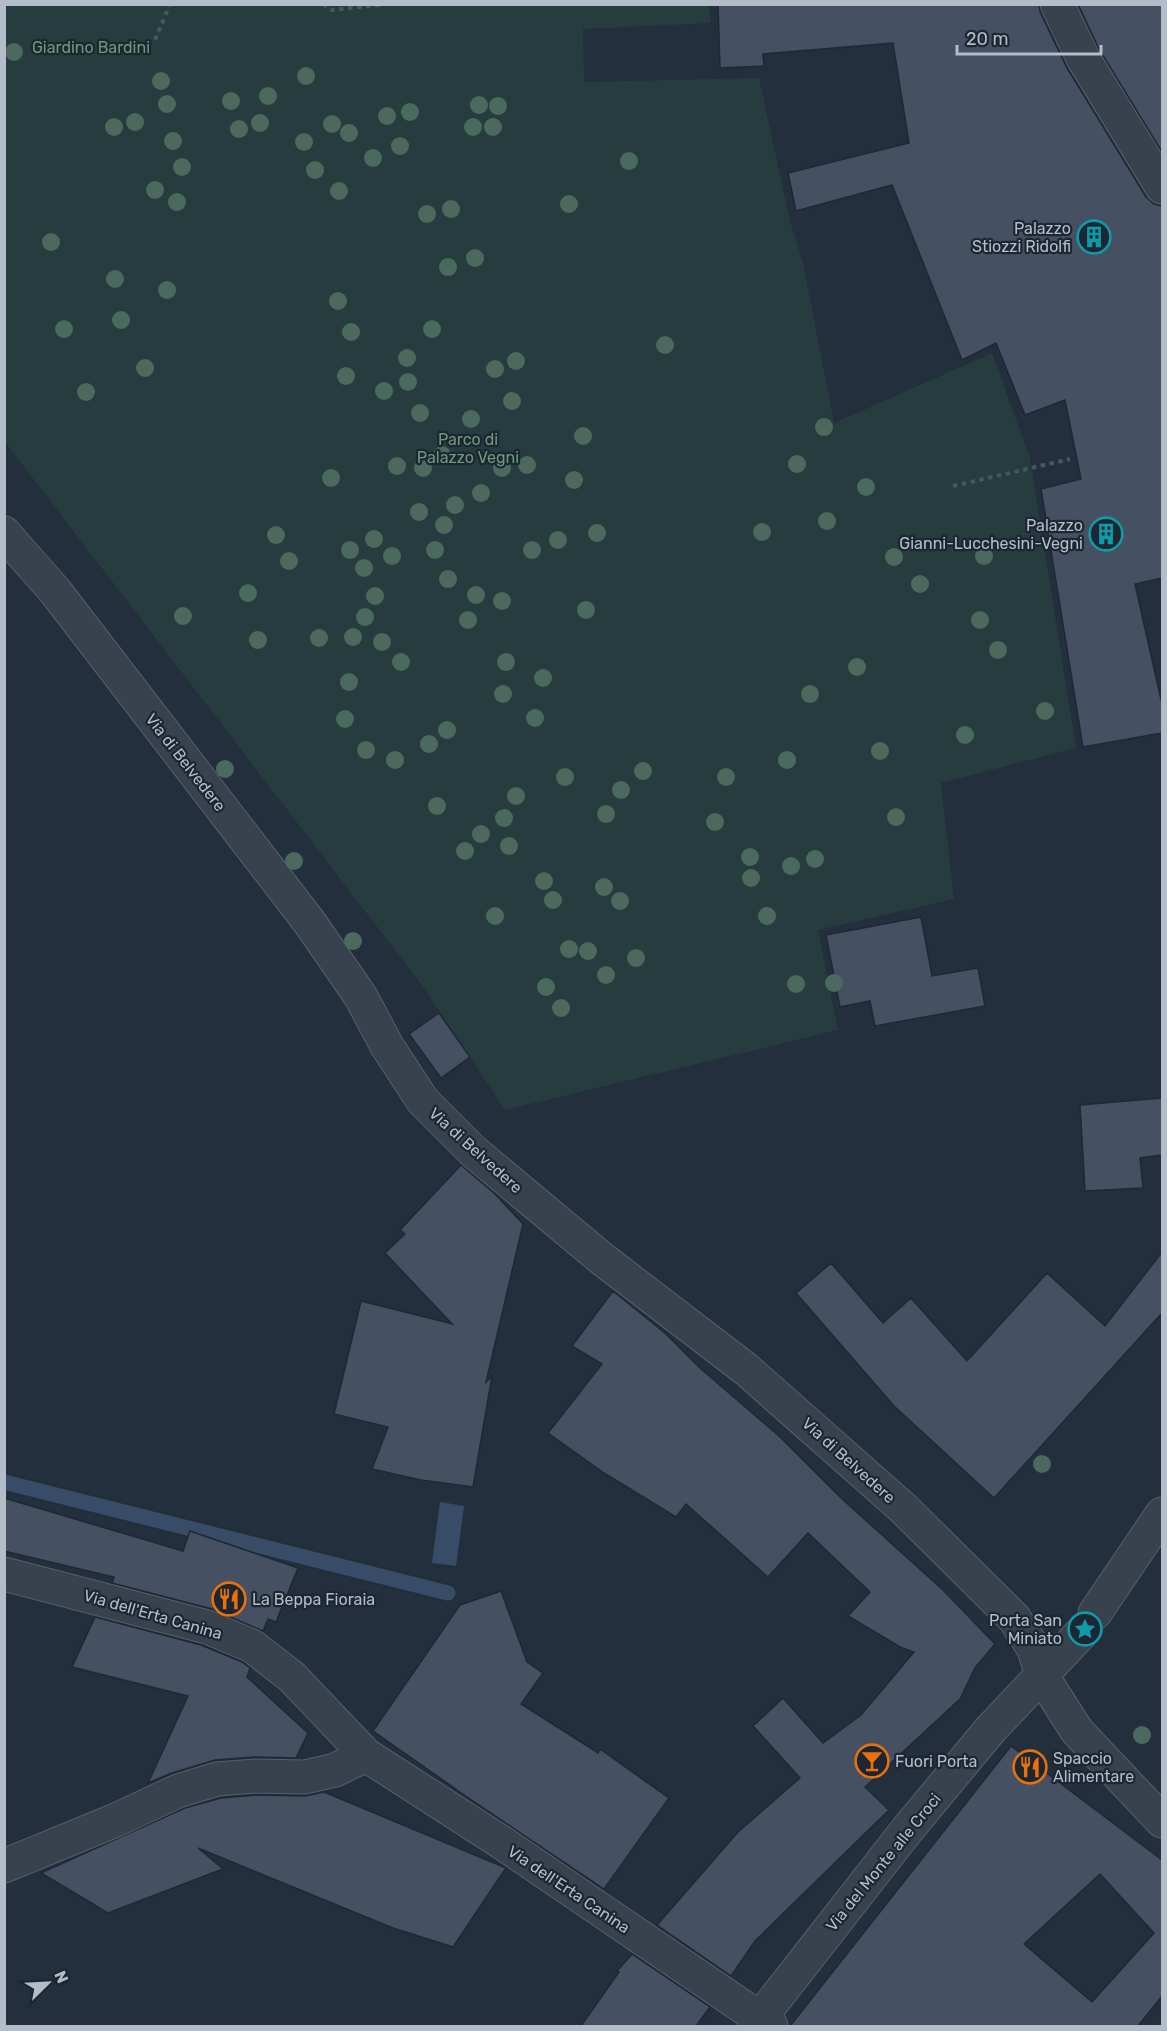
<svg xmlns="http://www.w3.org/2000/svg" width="1167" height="2031" font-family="Rubik,sans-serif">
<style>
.green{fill:#263c3f}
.water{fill:#394c67}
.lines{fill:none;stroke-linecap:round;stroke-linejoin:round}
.stream{stroke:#394c67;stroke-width:15}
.building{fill:#455162;stroke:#1f2835;stroke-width:1.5;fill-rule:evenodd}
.minor-casing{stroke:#565f6c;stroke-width:35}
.path{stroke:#44595c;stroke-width:4;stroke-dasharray:4.5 4.5;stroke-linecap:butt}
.minor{stroke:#38414e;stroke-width:33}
.tree{fill:#4b6a5d}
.labels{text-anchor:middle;stroke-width:4.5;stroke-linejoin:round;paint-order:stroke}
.park-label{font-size:16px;fill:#6b9a76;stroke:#1d2633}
.poi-label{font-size:16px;fill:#b4bcc9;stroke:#1d2633;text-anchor:end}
.street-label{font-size:16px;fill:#b4bcc9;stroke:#1d2633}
</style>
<rect width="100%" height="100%" fill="#242f3e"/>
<path class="green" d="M 4,5 L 709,5 L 711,23 L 583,29 L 584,82 L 759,78 L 790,221 L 803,263 L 834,423 L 992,353 L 1030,458 L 1076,748 L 941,783 L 954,899 L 818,930 L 838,1030 L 505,1110 L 421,984 L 5,442 Z"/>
<path class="water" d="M 440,1502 L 464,1506 L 456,1566 L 432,1563 Z"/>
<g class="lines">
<path class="stream" d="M 4,1482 L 448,1593"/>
</g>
<path class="building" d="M 718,4 L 1039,4 L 1040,12 L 1067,68 L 1146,197 L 1154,204 L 1162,206 L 1162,578 L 1135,584 L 1162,704 L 1162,733 L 1083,747 L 1041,489 L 1081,479 L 1065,400 L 1025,415 L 996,343 L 962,360 L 892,185 L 796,211 L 788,173 L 909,143 L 893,43 L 763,54 L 764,66 L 720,68 Z
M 1078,4 L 1162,4 L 1162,152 L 1099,49 Z
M 921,917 L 932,976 L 978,968 L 985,1006 L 875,1026 L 870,1001 L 840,1007 L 826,935 Z
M 439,1013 L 470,1057 L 441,1078 L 409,1034 Z
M 1162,1098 L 1162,1155 L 1140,1158 L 1143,1188 L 1085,1191 L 1080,1105 Z
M 461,1165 L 494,1193 L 523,1224 L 486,1382 L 492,1376 L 473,1487 L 421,1480 L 372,1469 L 388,1427 L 334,1414 L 361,1301 L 452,1324 L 385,1253 L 405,1234 L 400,1230 Z
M 1162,1252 L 1162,1313 L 994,1498 L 894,1406 L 796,1293 L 831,1263 L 883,1323 L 911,1298 L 967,1361 L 1047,1273 L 1105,1326 Z
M 613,1291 L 666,1334 L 700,1368 L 779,1436 L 840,1497 L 943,1590 L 995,1644 L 975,1668 L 960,1699 L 865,1787 L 889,1810 L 755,1941 L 731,1976 L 657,1925 L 738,1832 L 800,1778 L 753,1726 L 783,1698 L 823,1743 L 861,1715 L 914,1652 L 900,1647 L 848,1616 L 870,1592 L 808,1533 L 768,1577 L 686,1504 L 676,1517 L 604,1473 L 548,1433 L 602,1364 L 572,1346 Z
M 4,1498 L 183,1551 L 190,1531 L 298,1568 L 276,1622 L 268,1619 L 263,1631 L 212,1609 L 112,1583 L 114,1577 L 4,1551 Z
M 501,1591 L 527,1662 L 543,1673 L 521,1704 L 598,1753 L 600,1749 L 669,1798 L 604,1889 L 467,1797 L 373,1731 L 460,1605 Z
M 95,1617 L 201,1645 L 242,1662 L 250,1668 L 247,1677 L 308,1733 L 296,1758 L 255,1757 L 215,1760 L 172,1773 L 148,1783 L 188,1696 L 72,1667 Z
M 1011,1746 L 1162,1860 L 1162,1996 L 1138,2026 L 790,2026 ZM 1100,1874 L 1154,1933 L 1092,2002 L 1024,1944 Z
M 324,1792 L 506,1868 L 453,1947 L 393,1928 L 198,1848 L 223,1869 L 108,1913 L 41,1873 L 185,1808 L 221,1798 L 257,1795 L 305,1796 Z
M 632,1954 L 710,2007 L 696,2026 L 581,2026 L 619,1972 L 617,1971 Z"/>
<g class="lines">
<defs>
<path id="minor" d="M 1057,4 L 1083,58 L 1162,187
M 4,533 L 55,591 L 310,923 L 361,997 L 387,1046 L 423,1101 L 474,1152 L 601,1258 L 747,1370 L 903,1508 L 1014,1618 L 1034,1649 L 1042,1676 L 1077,1731 L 1162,1821
M 4,1574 L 207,1627 L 252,1646 L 292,1677 L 366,1755 L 501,1842 L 771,2026
M 1095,1613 L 1162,1514
M 4,1866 L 116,1820 L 178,1791 L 217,1779 L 256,1776 L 305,1777 L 335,1770 L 366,1755
M 754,2026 L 907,1830 L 990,1730 L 1085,1629"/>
</defs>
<use href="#minor" class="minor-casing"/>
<path class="path" d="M 323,4 L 332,10 L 388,4
M 155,40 L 170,4
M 953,486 L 1070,459"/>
<use href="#minor" class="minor"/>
</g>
<g class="tree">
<circle cx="14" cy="52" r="9"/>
<circle cx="306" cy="76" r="9"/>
<circle cx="161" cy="81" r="9"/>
<circle cx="268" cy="96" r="9"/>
<circle cx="231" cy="101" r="9"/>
<circle cx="167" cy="104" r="9"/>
<circle cx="479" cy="105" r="9"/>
<circle cx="498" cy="106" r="9"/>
<circle cx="410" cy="112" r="9"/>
<circle cx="387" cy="116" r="9"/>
<circle cx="135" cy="122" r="9"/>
<circle cx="260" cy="123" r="9"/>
<circle cx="332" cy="124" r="9"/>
<circle cx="114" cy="127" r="9"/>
<circle cx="473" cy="127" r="9"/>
<circle cx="493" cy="127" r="9"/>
<circle cx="239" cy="129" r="9"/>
<circle cx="349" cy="133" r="9"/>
<circle cx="173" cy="141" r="9"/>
<circle cx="304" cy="142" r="9"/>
<circle cx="400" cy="146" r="9"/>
<circle cx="373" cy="158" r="9"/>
<circle cx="629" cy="161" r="9"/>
<circle cx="182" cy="167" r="9"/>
<circle cx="315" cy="170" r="9"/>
<circle cx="155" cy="190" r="9"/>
<circle cx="339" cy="191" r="9"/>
<circle cx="177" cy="202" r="9"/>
<circle cx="569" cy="204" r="9"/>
<circle cx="451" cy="209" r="9"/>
<circle cx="427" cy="214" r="9"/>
<circle cx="51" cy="242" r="9"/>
<circle cx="475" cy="258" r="9"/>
<circle cx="448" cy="267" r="9"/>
<circle cx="115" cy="279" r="9"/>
<circle cx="167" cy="290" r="9"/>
<circle cx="338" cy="301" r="9"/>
<circle cx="121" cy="320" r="9"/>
<circle cx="64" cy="329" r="9"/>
<circle cx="432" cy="329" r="9"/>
<circle cx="351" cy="332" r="9"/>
<circle cx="665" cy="345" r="9"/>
<circle cx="407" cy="358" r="9"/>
<circle cx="516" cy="361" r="9"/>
<circle cx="145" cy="368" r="9"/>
<circle cx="495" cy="369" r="9"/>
<circle cx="346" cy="376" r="9"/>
<circle cx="408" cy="382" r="9"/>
<circle cx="384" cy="391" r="9"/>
<circle cx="86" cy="392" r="9"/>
<circle cx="512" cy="401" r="9"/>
<circle cx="420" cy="413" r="9"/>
<circle cx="471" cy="419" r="9"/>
<circle cx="824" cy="427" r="9"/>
<circle cx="583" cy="436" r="9"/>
<circle cx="442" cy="455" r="9"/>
<circle cx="797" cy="464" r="9"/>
<circle cx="527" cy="465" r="9"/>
<circle cx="397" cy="466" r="9"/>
<circle cx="423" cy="468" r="9"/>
<circle cx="502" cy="468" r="9"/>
<circle cx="331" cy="478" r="9"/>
<circle cx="574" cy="480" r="9"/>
<circle cx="866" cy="487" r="9"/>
<circle cx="481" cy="493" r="9"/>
<circle cx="455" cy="505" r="9"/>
<circle cx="419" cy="512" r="9"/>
<circle cx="827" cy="521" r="9"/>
<circle cx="444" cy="525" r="9"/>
<circle cx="762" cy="532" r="9"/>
<circle cx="597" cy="533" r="9"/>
<circle cx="276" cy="535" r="9"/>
<circle cx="374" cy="539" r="9"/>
<circle cx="558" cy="540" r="9"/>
<circle cx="350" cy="550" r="9"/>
<circle cx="435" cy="550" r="9"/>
<circle cx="532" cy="550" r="9"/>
<circle cx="392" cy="556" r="9"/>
<circle cx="984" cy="556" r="9"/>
<circle cx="894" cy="557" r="9"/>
<circle cx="289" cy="561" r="9"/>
<circle cx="364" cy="568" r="9"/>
<circle cx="448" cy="579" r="9"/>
<circle cx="920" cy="584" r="9"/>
<circle cx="248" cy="593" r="9"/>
<circle cx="476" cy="595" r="9"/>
<circle cx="375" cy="596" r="9"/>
<circle cx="502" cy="601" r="9"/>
<circle cx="586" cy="610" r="9"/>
<circle cx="183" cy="616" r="9"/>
<circle cx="365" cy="617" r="9"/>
<circle cx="468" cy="620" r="9"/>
<circle cx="980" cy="620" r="9"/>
<circle cx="353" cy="637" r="9"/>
<circle cx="319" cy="638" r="9"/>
<circle cx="258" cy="640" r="9"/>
<circle cx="382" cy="642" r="9"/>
<circle cx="998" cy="650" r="9"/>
<circle cx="401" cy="662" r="9"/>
<circle cx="506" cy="662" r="9"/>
<circle cx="857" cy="667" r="9"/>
<circle cx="543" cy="678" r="9"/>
<circle cx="349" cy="682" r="9"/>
<circle cx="503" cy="694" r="9"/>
<circle cx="810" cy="694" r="9"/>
<circle cx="1045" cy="711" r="9"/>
<circle cx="535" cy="718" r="9"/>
<circle cx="345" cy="719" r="9"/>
<circle cx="447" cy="730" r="9"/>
<circle cx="965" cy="735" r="9"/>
<circle cx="429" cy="744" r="9"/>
<circle cx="366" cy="750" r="9"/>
<circle cx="880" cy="751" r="9"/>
<circle cx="395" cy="760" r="9"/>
<circle cx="787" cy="760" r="9"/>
<circle cx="225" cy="769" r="9"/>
<circle cx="643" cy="771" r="9"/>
<circle cx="565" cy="777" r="9"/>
<circle cx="726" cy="777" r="9"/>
<circle cx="621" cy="790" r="9"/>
<circle cx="516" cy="796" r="9"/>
<circle cx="437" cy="806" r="9"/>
<circle cx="606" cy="814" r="9"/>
<circle cx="896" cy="817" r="9"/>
<circle cx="504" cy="818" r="9"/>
<circle cx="715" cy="822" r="9"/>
<circle cx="481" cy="834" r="9"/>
<circle cx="509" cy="846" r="9"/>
<circle cx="465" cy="851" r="9"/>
<circle cx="750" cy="857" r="9"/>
<circle cx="815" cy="859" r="9"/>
<circle cx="294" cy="861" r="9"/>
<circle cx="791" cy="866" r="9"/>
<circle cx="751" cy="878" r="9"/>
<circle cx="544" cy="881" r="9"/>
<circle cx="604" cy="887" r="9"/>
<circle cx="553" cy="900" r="9"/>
<circle cx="620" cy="901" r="9"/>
<circle cx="495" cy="916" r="9"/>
<circle cx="767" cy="916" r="9"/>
<circle cx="353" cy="941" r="9"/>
<circle cx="569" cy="949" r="9"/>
<circle cx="588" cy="951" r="9"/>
<circle cx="636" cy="958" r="9"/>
<circle cx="606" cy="975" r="9"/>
<circle cx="834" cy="983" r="9"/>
<circle cx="796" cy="984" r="9"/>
<circle cx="546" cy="987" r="9"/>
<circle cx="561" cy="1008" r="9"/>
<circle cx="1042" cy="1464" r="9"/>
<circle cx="1142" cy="1735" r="9"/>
</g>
<defs>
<symbol id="building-ring" viewBox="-11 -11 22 22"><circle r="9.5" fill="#1d2633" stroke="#0f9aa8" stroke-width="1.5"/><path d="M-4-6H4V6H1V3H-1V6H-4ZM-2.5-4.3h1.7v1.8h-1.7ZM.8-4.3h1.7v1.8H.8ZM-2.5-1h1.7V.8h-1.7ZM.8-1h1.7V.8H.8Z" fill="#0f9aa8"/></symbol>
<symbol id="restaurant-ring" viewBox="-11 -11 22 22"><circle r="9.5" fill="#1d2633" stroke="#e8710a" stroke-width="1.5"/><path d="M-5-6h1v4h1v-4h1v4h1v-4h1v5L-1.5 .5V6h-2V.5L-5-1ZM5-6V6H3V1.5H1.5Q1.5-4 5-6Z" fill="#e8710a"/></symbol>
<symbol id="sight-ring" viewBox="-11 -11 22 22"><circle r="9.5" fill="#1d2633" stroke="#0f9aa8" stroke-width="1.5"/><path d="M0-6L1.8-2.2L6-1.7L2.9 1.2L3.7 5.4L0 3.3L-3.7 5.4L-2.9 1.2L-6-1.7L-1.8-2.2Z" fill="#0f9aa8"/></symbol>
<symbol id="bar-ring" viewBox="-11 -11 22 22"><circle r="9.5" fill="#1d2633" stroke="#e8710a" stroke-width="1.5"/><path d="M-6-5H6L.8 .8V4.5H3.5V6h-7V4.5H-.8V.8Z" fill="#e8710a"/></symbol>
</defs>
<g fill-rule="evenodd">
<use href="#building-ring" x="1075" y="218" width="38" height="38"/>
<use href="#building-ring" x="1087" y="515" width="38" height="38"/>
<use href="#restaurant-ring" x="210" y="1580" width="38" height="38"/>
<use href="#sight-ring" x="1066" y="1610" width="38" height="38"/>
<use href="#bar-ring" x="853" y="1742" width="38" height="38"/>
<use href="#restaurant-ring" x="1011" y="1748" width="38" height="38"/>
</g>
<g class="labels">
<g class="park-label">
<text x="91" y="53">Giardino Bardini</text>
<text x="468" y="445">Parco di<tspan x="468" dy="18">Palazzo Vegni</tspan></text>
</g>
<g class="poi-label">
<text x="1071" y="234">Palazzo<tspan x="1071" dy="18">Stiozzi Ridolfi</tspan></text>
<text x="1083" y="531">Palazzo<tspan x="1083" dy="18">Gianni-Lucchesini-Vegni</tspan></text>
<text x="252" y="1605" text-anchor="start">La Beppa Fioraia</text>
<text x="1062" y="1626">Porta San<tspan x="1062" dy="18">Miniato</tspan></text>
<text x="1053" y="1764" text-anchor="start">Spaccio<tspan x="1053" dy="18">Alimentare</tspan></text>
<text x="895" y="1767" text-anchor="start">Fuori Porta</text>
</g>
<g class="street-label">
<text transform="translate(186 762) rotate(52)" y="6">Via di Belvedere</text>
<text transform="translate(476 1150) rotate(42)" y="6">Via di Belvedere</text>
<text transform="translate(849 1460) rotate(42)" y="6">Via di Belvedere</text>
<text transform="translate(153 1614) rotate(16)" y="6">Via dell'Erta Canina</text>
<text transform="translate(883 1862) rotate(-51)" y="6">Via del Monte alle Croci</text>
<text transform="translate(569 1889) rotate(34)" y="6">Via dell'Erta Canina</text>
</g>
</g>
<rect width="1167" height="2031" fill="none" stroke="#b4bcc9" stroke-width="12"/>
<g transform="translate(48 1983) rotate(66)" stroke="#1d2633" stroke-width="4.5" paint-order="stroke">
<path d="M0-4.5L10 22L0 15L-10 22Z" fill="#b4bcc9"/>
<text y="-9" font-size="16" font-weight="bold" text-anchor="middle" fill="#b4bcc9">N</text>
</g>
<path d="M957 45v9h144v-9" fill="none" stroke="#b4bcc9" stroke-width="3"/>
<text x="966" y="45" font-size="18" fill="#b4bcc9" stroke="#1d2633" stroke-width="4.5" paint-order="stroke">20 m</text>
</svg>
